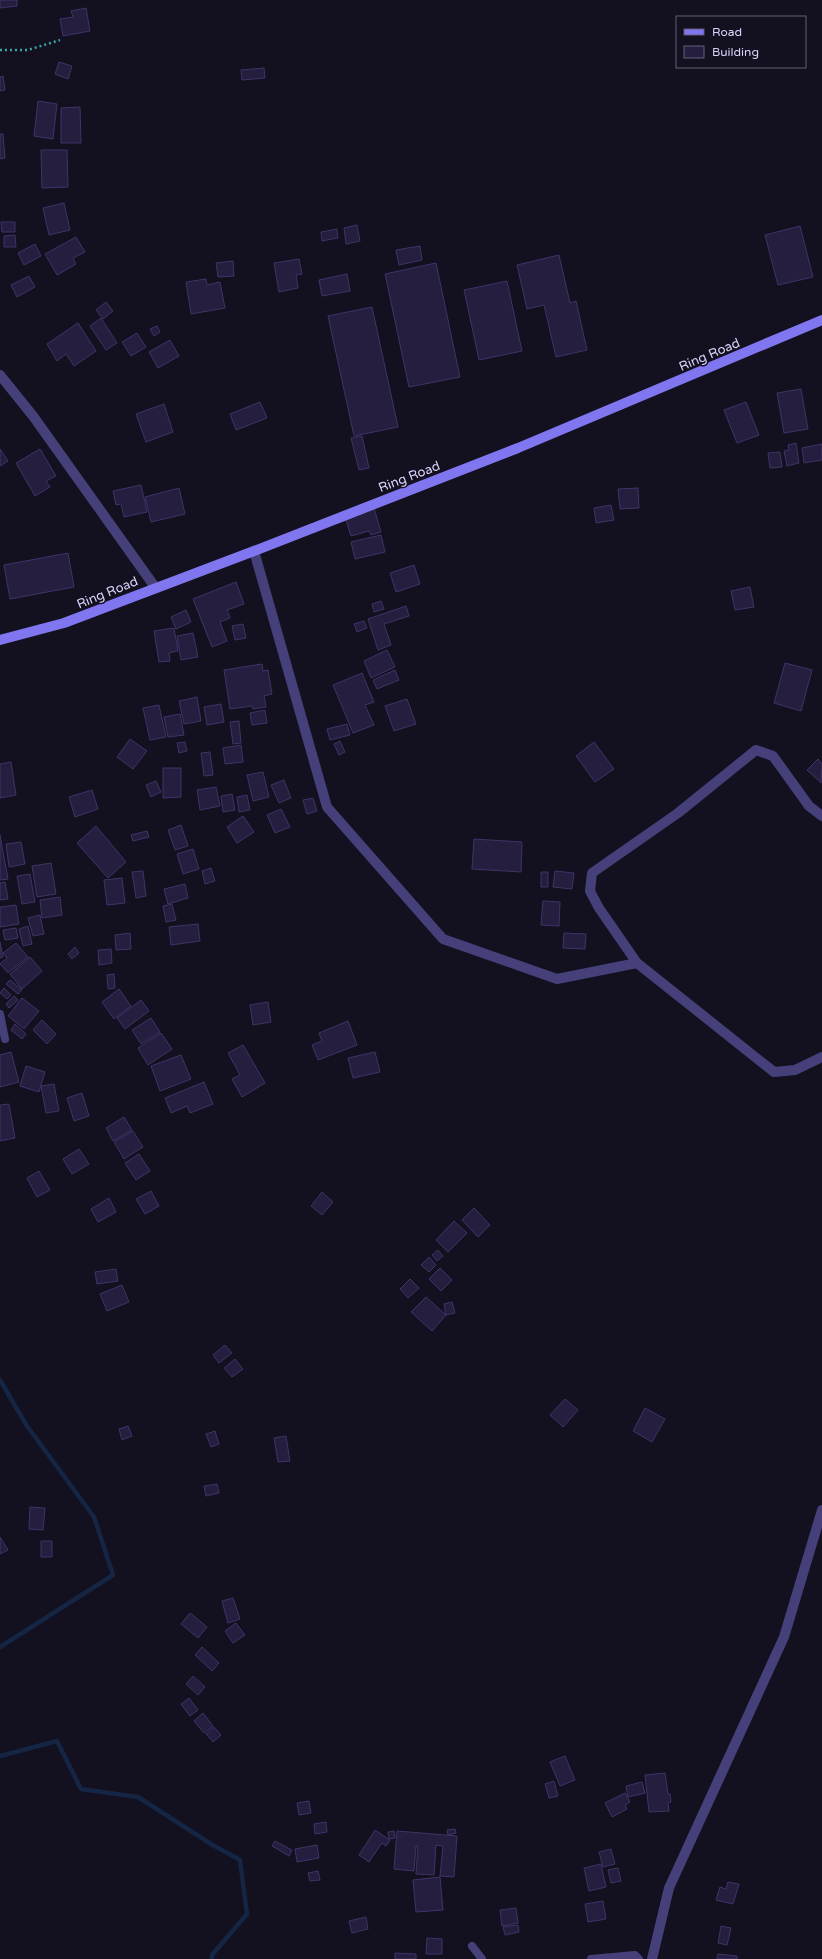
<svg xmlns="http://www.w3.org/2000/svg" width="822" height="1959" font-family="'Varela Round',sans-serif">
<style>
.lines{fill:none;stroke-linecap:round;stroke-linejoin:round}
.stream{stroke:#152544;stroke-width:4.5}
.building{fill:#261e3e;stroke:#403368}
.path{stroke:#3ca5a5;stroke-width:2.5;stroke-dasharray:2 3;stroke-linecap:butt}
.lane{stroke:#454079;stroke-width:8}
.street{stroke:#454079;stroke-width:10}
.secondary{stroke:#8076ef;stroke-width:10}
.labels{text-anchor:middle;stroke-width:3;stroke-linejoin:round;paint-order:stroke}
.street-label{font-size:13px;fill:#dad3fa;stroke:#131020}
</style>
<rect width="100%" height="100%" fill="#131020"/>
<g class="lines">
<path class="stream" d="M 0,1380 L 27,1426 L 94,1517 L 113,1575 L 0,1647
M 0,1756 L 57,1741 L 81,1789 L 138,1797 L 211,1844 L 240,1860 L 247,1914 L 212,1955 L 212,1959"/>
</g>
<path class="building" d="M 0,0 L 17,0 L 17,6 L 0,8 Z
M 86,8 L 90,31 L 63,36 L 60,19 L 73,17 L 71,11 Z
M 59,62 L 72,66 L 68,79 L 55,74 Z
M 264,68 L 265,78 L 242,80 L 241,70 Z
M 3,76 L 5,90 L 0,91 L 0,77 Z
M 38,101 L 57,104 L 53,139 L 34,136 Z
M 80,107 L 81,143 L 61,143 L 61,108 Z
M 0,134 L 3,134 L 5,158 L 0,159 Z
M 41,150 L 67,150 L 68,187 L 42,188 Z
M 64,203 L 70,230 L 49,235 L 43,208 Z
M 1,222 L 15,222 L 15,232 L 2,232 Z
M 357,225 L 360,241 L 346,244 L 344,228 Z
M 800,226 L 813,277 L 778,285 L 765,235 Z
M 337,229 L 338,238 L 322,241 L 321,232 Z
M 15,235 L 16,247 L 4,247 L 4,236 Z
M 76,237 L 85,252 L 73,258 L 76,264 L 57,275 L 45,254 Z
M 35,244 L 41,256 L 24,265 L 18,253 Z
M 420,246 L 422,260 L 399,265 L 396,250 Z
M 559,255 L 570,303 L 576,301 L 587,350 L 556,357 L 544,305 L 527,309 L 517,265 Z
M 299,259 L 302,274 L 296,275 L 298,288 L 279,292 L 274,263 Z
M 233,261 L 234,276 L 218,277 L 216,263 Z
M 436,263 L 460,377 L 409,387 L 385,274 Z
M 347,274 L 350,291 L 322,296 L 319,280 Z
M 29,276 L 35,287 L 17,297 L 11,285 Z
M 206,279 L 207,285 L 220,282 L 225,308 L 191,314 L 186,282 Z
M 507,281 L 522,351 L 479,360 L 464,290 Z
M 106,302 L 113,311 L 103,319 L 96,310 Z
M 372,307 L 398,427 L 354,436 L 328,316 Z
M 101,318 L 117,343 L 106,350 L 90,326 Z
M 78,323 L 96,351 L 74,366 L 66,354 L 57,361 L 47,344 Z
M 157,326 L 160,332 L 154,336 L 150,329 Z
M 137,333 L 146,347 L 131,356 L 122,342 Z
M 170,340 L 179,356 L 158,368 L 149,352 Z
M 801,389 L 808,429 L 784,433 L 777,393 Z
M 260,402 L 267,418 L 236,430 L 230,414 Z
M 746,402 L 759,435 L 737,443 L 724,410 Z
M 164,404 L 173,432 L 146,442 L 136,414 Z
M 362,436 L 369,468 L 359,470 L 351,438 Z
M 796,443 L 799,463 L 787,466 L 784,451 L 789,450 L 788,445 Z
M 822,444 L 822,460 L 804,463 L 802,448 Z
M 0,449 L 8,461 L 0,466 Z
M 40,449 L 56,476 L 46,481 L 50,487 L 35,496 L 16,463 Z
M 780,452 L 782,467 L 770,468 L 768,453 Z
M 141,485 L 147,512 L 124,517 L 121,504 L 116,505 L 113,491 Z
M 179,488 L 185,514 L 151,522 L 145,497 Z
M 638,488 L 639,508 L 620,509 L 618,489 Z
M 611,505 L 614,520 L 596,523 L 594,508 Z
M 374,508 L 381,532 L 371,535 L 369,531 L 351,536 L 345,517 Z
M 381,535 L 385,552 L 355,559 L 351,542 Z
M 68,553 L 74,587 L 10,599 L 4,565 Z
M 414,565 L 420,584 L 396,592 L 390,573 Z
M 236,582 L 244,604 L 227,610 L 230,618 L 220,622 L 227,641 L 212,647 L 193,599 Z
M 750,587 L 754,607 L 735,610 L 731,591 Z
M 381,601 L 384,609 L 374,612 L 372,604 Z
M 406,606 L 409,616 L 384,624 L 391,645 L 378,650 L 368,619 Z
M 186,610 L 191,622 L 176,629 L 171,617 Z
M 364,621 L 367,628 L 357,632 L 354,624 Z
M 243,624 L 246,638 L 235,640 L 232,626 Z
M 174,628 L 178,651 L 169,653 L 170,661 L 159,662 L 154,631 Z
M 193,633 L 198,657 L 181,660 L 177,636 Z
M 387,650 L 395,667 L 371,678 L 364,661 Z
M 785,663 L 812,670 L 801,711 L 774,703 Z
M 262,664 L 263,671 L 268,670 L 272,694 L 264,696 L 266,707 L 253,709 L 252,706 L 230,709 L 224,670 Z
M 395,670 L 399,680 L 377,689 L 373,680 Z
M 362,673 L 374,702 L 365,705 L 374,725 L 353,733 L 333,685 Z
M 197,697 L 201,721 L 184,724 L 179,701 Z
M 407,699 L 416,724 L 394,731 L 385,706 Z
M 221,704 L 224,722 L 207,725 L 204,707 Z
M 159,705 L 166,737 L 150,740 L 143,708 Z
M 265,710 L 267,723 L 252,725 L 250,713 Z
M 180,714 L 184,735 L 168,737 L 164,717 Z
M 239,721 L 241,743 L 233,744 L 230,722 Z
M 347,724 L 350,735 L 330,740 L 327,729 Z
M 130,739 L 147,751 L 133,769 L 117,757 Z
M 340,741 L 345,752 L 339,755 L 334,744 Z
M 185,742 L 187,751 L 179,753 L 177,743 Z
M 594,742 L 614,769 L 595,782 L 576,756 Z
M 241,745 L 243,762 L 225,764 L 223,748 Z
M 210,752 L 213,775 L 204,776 L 201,753 Z
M 818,759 L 822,764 L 821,783 L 807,770 Z
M 11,762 L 16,795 L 0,798 L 0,764 Z
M 163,768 L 181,768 L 181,797 L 163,798 Z
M 263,772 L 269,797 L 253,801 L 247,775 Z
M 284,780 L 291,798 L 279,803 L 271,785 Z
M 156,781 L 161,792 L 151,797 L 146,785 Z
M 216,787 L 220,806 L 200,810 L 197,790 Z
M 92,790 L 98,809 L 75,817 L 69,797 Z
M 232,794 L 235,810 L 223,812 L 221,796 Z
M 247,795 L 250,810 L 239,812 L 237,797 Z
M 313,798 L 317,811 L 307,814 L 303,800 Z
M 281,809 L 290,827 L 275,833 L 267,815 Z
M 243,816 L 254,832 L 237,843 L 227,827 Z
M 181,825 L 188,846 L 175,850 L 168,830 Z
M 96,826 L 126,862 L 108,878 L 77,843 Z
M 147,831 L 149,837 L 133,841 L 131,835 Z
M 0,835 L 8,879 L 0,880 Z
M 474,839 L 522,842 L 521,872 L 472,869 Z
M 21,842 L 25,864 L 9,867 L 6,844 Z
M 193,849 L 199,869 L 183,874 L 177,854 Z
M 51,863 L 56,894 L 37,897 L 32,866 Z
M 211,868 L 215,881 L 205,884 L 202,871 Z
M 143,871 L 146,896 L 136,898 L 132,872 Z
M 555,871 L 574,873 L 572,889 L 553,887 Z
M 541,872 L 548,872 L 548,887 L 541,887 Z
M 30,874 L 35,902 L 22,904 L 17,876 Z
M 122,878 L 125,903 L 107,905 L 104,880 Z
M 5,882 L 8,899 L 0,900 L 0,883 Z
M 185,884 L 188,898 L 168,904 L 164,889 Z
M 60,897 L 62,915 L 42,918 L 40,900 Z
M 543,901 L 560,902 L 559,926 L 541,925 Z
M 172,904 L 176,920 L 166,922 L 163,906 Z
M 16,905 L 19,924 L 0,927 L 0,907 Z
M 40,915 L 44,934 L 33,936 L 28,918 Z
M 198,924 L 200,941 L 171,945 L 169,927 Z
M 28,926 L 32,944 L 23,946 L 19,929 Z
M 16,928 L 18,938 L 5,940 L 3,930 Z
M 130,933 L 131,949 L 116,950 L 115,935 Z
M 564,933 L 586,934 L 585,949 L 563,948 Z
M 0,942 L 3,957 L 0,958 Z
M 16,943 L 28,957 L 8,973 L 0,964 L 7,958 L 3,953 Z
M 75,947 L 79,953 L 72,959 L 68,954 Z
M 111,949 L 112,963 L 99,965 L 98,950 Z
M 30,957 L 42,971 L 22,989 L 10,974 Z
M 114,974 L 115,988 L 108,989 L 107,975 Z
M 10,980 L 22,990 L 18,994 L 6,984 Z
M 4,988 L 11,995 L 7,999 L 0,993 Z
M 119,989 L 131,1006 L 114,1019 L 102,1002 Z
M 14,996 L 18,1000 L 9,1008 L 6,1004 Z
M 22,998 L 39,1011 L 24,1029 L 8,1016 Z
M 141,1000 L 149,1011 L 125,1029 L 117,1018 Z
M 268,1002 L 271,1022 L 253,1025 L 250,1005 Z
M 151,1018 L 160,1032 L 141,1044 L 132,1030 Z
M 42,1020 L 56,1034 L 47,1044 L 33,1030 Z
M 348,1021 L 357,1045 L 318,1060 L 312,1045 L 322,1041 L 319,1033 Z
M 15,1024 L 26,1034 L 22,1039 L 11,1030 Z
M 161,1033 L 172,1049 L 148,1065 L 138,1048 Z
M 243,1045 L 265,1083 L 242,1097 L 232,1079 L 240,1075 L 228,1053 Z
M 11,1052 L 19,1082 L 0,1087 L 0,1055 Z
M 375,1052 L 380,1072 L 353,1078 L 348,1058 Z
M 181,1055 L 191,1079 L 160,1091 L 151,1066 Z
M 26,1066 L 45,1072 L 39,1092 L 20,1086 Z
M 204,1082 L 213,1104 L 190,1113 L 187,1106 L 171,1113 L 165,1098 Z
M 54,1084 L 59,1111 L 46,1113 L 41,1086 Z
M 82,1093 L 89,1116 L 74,1121 L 67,1098 Z
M 9,1104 L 15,1138 L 0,1141 L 0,1105 Z
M 124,1117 L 132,1130 L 113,1141 L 106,1128 Z
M 133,1131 L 143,1147 L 124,1159 L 114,1142 Z
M 79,1149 L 89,1164 L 72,1174 L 63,1159 Z
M 139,1154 L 150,1171 L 136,1180 L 125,1163 Z
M 39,1171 L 50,1190 L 37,1197 L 27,1178 Z
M 151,1191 L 159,1206 L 145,1214 L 136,1199 Z
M 322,1192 L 333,1202 L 322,1215 L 311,1206 Z
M 109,1198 L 116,1212 L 98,1222 L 91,1209 Z
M 474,1208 L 490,1225 L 478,1237 L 462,1220 Z
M 454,1221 L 467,1233 L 448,1252 L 436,1240 Z
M 438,1250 L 443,1256 L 437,1261 L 432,1255 Z
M 429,1257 L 436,1265 L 429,1272 L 421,1265 Z
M 440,1268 L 452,1280 L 441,1291 L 429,1279 Z
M 116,1269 L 118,1281 L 97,1284 L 95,1272 Z
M 410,1279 L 419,1288 L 408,1298 L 400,1289 Z
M 122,1285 L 129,1302 L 107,1311 L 100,1294 Z
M 426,1297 L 446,1315 L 432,1331 L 411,1312 Z
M 452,1302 L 455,1313 L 446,1315 L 444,1304 Z
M 225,1345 L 232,1353 L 219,1363 L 213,1355 Z
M 235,1359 L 243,1369 L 232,1377 L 224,1368 Z
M 565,1399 L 578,1410 L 563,1427 L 550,1415 Z
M 645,1408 L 665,1419 L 652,1442 L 633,1431 Z
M 128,1426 L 132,1436 L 122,1440 L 119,1429 Z
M 215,1431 L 219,1444 L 211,1447 L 206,1434 Z
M 286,1436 L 290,1461 L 278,1462 L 274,1438 Z
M 217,1484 L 219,1493 L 206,1496 L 204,1486 Z
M 30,1507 L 45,1508 L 43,1530 L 29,1529 Z
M 0,1537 L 8,1550 L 0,1554 Z
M 41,1541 L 52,1541 L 52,1557 L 41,1557 Z
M 233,1598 L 240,1619 L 228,1623 L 222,1601 Z
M 190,1613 L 207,1627 L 198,1638 L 181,1624 Z
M 236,1623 L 245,1635 L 233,1643 L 225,1631 Z
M 202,1647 L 219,1663 L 212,1671 L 195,1655 Z
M 193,1676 L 205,1687 L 198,1695 L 186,1684 Z
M 189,1698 L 198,1710 L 190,1716 L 181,1704 Z
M 203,1713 L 213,1726 L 204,1733 L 194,1721 Z
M 214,1727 L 221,1735 L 213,1742 L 206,1734 Z
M 565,1756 L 575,1780 L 560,1786 L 550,1762 Z
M 665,1773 L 668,1794 L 670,1794 L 671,1802 L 668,1803 L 669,1811 L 649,1812 L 645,1775 Z
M 554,1781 L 558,1796 L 549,1798 L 545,1784 Z
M 642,1782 L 645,1793 L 628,1797 L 626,1786 Z
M 625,1793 L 630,1802 L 625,1805 L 627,1809 L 612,1817 L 605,1803 Z
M 309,1801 L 311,1813 L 299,1815 L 297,1803 Z
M 326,1822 L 327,1832 L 315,1834 L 314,1824 Z
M 455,1829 L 456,1833 L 448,1835 L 447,1830 Z
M 375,1830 L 390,1840 L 386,1846 L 382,1843 L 369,1862 L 359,1855 Z
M 394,1831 L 395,1838 L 389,1839 L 388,1832 Z
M 397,1831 L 457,1836 L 454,1877 L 440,1876 L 443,1846 L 436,1845 L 434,1875 L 416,1874 L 418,1846 L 416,1846 L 414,1871 L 394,1869 Z
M 275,1841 L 292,1850 L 289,1856 L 272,1846 Z
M 317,1845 L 319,1858 L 297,1862 L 295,1849 Z
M 611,1849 L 615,1864 L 603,1867 L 599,1852 Z
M 601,1864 L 606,1887 L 589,1891 L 584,1868 Z
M 618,1868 L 621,1881 L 611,1883 L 608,1870 Z
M 318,1871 L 320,1880 L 310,1881 L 308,1873 Z
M 440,1877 L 443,1910 L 416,1912 L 413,1880 Z
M 728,1882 L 739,1884 L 733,1904 L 716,1900 L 720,1887 L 726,1889 Z
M 603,1901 L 606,1919 L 588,1922 L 585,1904 Z
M 516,1908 L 518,1923 L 502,1926 L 500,1910 Z
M 366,1917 L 368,1929 L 352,1933 L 349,1921 Z
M 518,1925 L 519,1932 L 505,1935 L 503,1927 Z
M 721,1926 L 731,1928 L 727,1945 L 718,1943 Z
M 427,1938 L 442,1939 L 442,1954 L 426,1954 Z
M 395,1953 L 416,1954 L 416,1959 L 395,1959 Z
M 718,1954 L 737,1956 L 737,1959 L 717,1959 Z"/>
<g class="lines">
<path class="path" d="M 0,50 L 28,50 L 60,40"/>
<path class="lane" d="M 0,1014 L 5,1039
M 472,1946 L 482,1959
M 591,1959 L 635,1955 L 639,1959"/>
<path class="street" d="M 0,375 L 33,416 L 155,587
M 254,551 L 327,807 L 443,939 L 557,979 L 637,963 L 599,908 L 590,891 L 592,873 L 678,813 L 756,750 L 773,756 L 809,806 L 822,816
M 637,963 L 774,1072 L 795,1070 L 822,1057
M 652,1959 L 669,1888 L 784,1637 L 822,1510"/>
<path class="secondary" d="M 0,640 L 64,623 L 254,551 L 518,448 L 822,320"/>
</g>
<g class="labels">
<g class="street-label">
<text transform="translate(709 354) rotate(-23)" y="5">Ring Road</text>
<text transform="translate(409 476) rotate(-21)" y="5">Ring Road</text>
<text transform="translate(107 592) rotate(-22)" y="5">Ring Road</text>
</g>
</g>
<rect x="676" y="16" width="130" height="52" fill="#131020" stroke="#635e77"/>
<rect x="684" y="29" width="20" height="6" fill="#8076ef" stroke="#635e77"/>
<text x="712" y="36" font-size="12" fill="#dad3fa">Road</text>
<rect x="684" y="46" width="20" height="12" fill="#261e3e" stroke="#635e77"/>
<text x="712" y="56" font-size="12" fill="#dad3fa">Building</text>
</svg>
